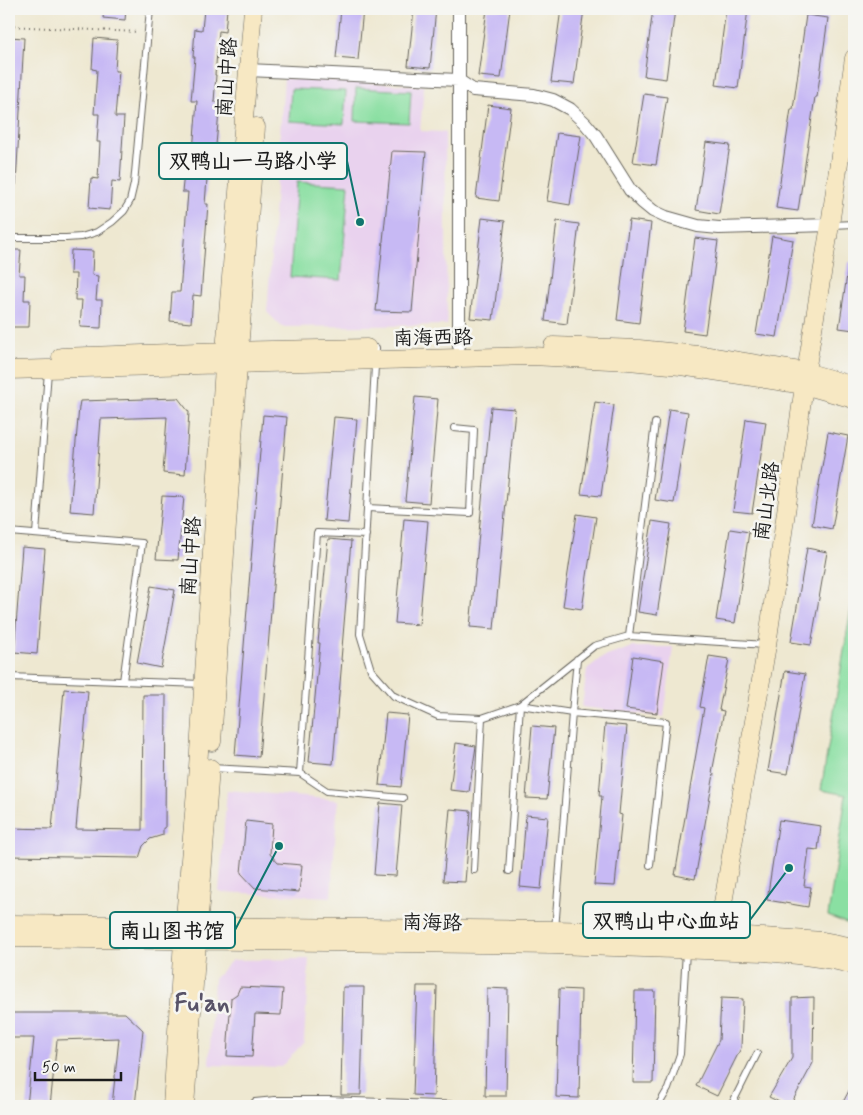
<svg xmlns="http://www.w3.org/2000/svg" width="863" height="1115" font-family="Mynerve,'LXGW WenKai TC',sans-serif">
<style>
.built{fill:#e9d2ee}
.green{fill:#8adfa2;stroke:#537e5f}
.building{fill:#c7b9f4}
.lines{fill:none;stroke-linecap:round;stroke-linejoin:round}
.lane-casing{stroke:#66635b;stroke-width:8}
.street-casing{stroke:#66635b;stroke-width:14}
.secondary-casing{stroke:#66635b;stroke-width:19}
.path{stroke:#66635b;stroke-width:2;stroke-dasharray:1 4;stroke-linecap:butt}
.lane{stroke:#fff;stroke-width:6}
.street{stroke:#fff;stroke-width:12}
.secondary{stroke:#f7e8c3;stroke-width:18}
.labels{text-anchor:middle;stroke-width:5;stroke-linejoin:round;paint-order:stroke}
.street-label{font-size:20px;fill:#1c1c1c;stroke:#f6f6f2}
.district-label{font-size:25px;font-weight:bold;fill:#585368;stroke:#f6f6f2}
.leader{fill:none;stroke:#0f766e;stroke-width:2}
.callout-dot{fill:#0f766e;stroke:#f6f6f2;stroke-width:2}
.callout{fill:#f6f6f2;stroke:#0f766e;stroke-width:2}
.callout-label{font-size:21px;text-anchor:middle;font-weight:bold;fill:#1c1c1c}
</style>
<rect width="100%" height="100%" fill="#f6f6f2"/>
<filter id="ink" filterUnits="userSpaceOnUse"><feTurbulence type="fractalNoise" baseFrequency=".02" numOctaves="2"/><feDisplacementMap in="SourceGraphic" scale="10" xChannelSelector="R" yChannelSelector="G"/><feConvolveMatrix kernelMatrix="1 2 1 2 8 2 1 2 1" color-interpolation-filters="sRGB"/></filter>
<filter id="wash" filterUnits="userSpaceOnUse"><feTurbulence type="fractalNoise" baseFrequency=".0096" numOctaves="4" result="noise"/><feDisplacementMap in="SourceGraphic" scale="20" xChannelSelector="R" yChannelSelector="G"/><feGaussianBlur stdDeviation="1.12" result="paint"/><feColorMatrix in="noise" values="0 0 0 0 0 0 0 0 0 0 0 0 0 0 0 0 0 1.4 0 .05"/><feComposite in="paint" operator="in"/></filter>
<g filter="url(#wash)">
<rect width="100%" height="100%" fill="#eee8d1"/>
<path class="built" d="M 284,78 L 424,86 L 420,131 L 445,132 L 447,325 L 282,327 L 267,312 Z
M 633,647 L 673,647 L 664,717 L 582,707 L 587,669 L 601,658 Z
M 227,790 L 338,800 L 331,897 L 219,892 Z
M 309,959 L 304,1042 L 281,1067 L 209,1065 L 214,979 L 232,960 Z"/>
<path class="green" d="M 356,88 L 411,91 L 409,123 L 355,121 Z
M 291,89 L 346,91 L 344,124 L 289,121 Z
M 297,182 L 349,185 L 341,280 L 290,277 Z
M 854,590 L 854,703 L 851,711 L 854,713 L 854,926 L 828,916 L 846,795 L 821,790 Z"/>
<g id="blocks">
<path class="building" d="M 104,9 L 126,9 L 125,20 L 103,18 Z
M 204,9 L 227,9 L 225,32 L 219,31 L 215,75 L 216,75 L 214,102 L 220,102 L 214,166 L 208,166 L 205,204 L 208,204 L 201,296 L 193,295 L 191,323 L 170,321 L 172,292 L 180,292 L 188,192 L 182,192 L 185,164 L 192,164 L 197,101 L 191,101 L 195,57 L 193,57 L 195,29 L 202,30 Z
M 341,9 L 363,9 L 358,60 L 336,58 Z
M 414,9 L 436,9 L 430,68 L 408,66 Z
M 487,9 L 510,9 L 501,78 L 478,76 Z
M 561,9 L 584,9 L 574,84 L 551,82 Z
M 653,9 L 675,9 L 666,79 L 644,76 Z
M 726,9 L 748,9 L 738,88 L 716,85 Z
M 806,15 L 828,18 L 817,97 L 815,97 L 798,211 L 776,208 L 791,109 L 793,109 Z
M 9,37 L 24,38 L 16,185 L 9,185 Z
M 94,38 L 117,40 L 115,71 L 119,71 L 115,117 L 124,117 L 120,182 L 112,181 L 110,210 L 89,208 L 91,178 L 98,179 L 100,142 L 97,142 L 99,114 L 94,114 L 97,70 L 92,69 Z
M 644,94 L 667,97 L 656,165 L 633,162 Z
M 488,105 L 511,108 L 499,201 L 476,198 Z
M 557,133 L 581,136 L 570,205 L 547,201 Z
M 706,142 L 730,145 L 719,214 L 696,210 Z
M 392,151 L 426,152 L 412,312 L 376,311 Z
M 482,218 L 505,221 L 493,320 L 470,318 Z
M 629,220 L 651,223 L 639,323 L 617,320 Z
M 557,221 L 579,224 L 567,324 L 545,321 Z
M 772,236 L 793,240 L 777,337 L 756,334 Z
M 695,238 L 718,241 L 705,334 L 683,331 Z
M 9,250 L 21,250 L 19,275 L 25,275 L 24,300 L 30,300 L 29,327 L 9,327 Z
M 71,250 L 93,251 L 92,275 L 98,276 L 96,300 L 102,300 L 101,328 L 80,327 L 82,300 L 75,300 L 76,274 L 70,274 Z
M 849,262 L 854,262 L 854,330 L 839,328 Z
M 415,397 L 438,399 L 429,503 L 405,501 Z
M 178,398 L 189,412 L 185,475 L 163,473 L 167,417 L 101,419 L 94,513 L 70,511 L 79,407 L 80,401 Z
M 595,402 L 614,405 L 601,496 L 581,494 Z
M 491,407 L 515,409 L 494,629 L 470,627 Z
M 669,409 L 688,412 L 674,503 L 655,500 Z
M 263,415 L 287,417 L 259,757 L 235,755 Z
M 334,417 L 357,419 L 348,523 L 324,521 Z
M 746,419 L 766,422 L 752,513 L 733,511 Z
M 828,432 L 848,436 L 832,529 L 812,525 Z
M 162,496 L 184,497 L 178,560 L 156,559 Z
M 577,514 L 596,517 L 582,609 L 563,606 Z
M 404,519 L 428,521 L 419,625 L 395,623 Z
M 652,521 L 671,524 L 657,615 L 638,612 Z
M 730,529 L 749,532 L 735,623 L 716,620 Z
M 328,539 L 351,541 L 341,660 L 342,660 L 333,764 L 309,762 L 320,643 L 318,643 Z
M 22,547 L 45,549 L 37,654 L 14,652 Z
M 807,548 L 827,552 L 811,645 L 791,642 Z
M 151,586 L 175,590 L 161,668 L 137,663 Z
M 633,656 L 664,661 L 657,713 L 626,709 Z
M 709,656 L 729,659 L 719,710 L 724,711 L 712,773 L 714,774 L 695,879 L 675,875 L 704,708 L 700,707 Z
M 785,671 L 805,674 L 788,774 L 768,771 Z
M 64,689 L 88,691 L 76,829 L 142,830 L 143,695 L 166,695 L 165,828 L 163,828 L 163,835 L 150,839 L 143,846 L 139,858 L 9,856 L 9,828 L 52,829 Z
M 386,713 L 408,715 L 401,787 L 379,785 Z
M 605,724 L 627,726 L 619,814 L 622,815 L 615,886 L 594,885 L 602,796 L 599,796 Z
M 532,726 L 554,728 L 547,799 L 526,798 Z
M 456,743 L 476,746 L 469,792 L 450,790 Z
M 380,803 L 402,805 L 396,876 L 374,875 Z
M 450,809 L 471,811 L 465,882 L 443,881 Z
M 526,815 L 548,817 L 541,889 L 520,887 Z
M 779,820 L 821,826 L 818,850 L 809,849 L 804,886 L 811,887 L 808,907 L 767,900 Z
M 246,821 L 272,824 L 270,854 L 278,863 L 302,865 L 299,892 L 255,888 L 241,873 Z
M 417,986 L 437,986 L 434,1096 L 413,1095 Z
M 240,987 L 283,989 L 281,1015 L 255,1014 L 252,1057 L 227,1056 L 231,998 L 237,994 Z
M 343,987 L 364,987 L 361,1095 L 341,1095 Z
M 487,988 L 508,989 L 506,1096 L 485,1096 Z
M 559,989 L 581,990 L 579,1098 L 556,1097 Z
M 635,991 L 655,991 L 653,1083 L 633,1083 Z
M 814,997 L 813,1063 L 790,1106 L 787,1106 L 769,1097 L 792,1058 L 792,998 Z
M 721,998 L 743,999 L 741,1048 L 717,1096 L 696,1086 L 719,1040 Z
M 9,1013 L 125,1013 L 143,1030 L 135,1106 L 112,1106 L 119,1038 L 57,1040 L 50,1106 L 27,1106 L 34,1038 L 9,1038 Z
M 854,1081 L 854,1106 L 841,1106 Z"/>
</g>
</g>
<g filter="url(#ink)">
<use href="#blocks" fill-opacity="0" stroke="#66635b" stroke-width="1"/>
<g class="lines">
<defs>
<path id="lane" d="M 831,225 L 854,224
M 9,238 L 66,238 L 81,237 L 97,232 L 112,222 L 124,211 L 130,201 L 134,184 L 150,9
M 376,348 L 360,634 L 371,670 L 394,696 L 438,716 L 482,718 L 520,705 L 594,646 L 629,636 L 766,645
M 367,508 L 470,513 L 474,430 L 454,428
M 9,532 L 142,543 L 123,681
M 36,534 L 48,371
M 366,535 L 317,533 L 300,773 L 327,791 L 403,798
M 629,636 L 655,423
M 9,677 L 202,684
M 211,768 L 300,773
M 474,870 L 482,718
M 509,871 L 520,705 L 572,713 L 666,722 L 650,865
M 555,930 L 572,713 L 577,659
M 255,1102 L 275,1100 L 328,1100 L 490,1106
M 658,1106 L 668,1089 L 680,1054 L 686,951
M 731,1106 L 757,1054"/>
<path id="street" d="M 459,9 L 459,346
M 248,70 L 458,80 L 473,90 L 534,95 L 553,100 L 570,109 L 585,123 L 596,136 L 630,190 L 642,202 L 653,211 L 666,217 L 698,226 L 719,228 L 830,225"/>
<path id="secondary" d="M 553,346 L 639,349 L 708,356 L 806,372 L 854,386
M 61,357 L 225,351 L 367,348
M 9,370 L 532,356 L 629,361 L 681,366 L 804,385 L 854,399
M 212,742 L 239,351 L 256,127
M 9,924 L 555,930 L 717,934 L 823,941 L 854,947
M 9,938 L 554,945 L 764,952 L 798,955 L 833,960 L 854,965
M 715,950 L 767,645 L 806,372 L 830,225 L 854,58
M 172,1106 L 183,941 L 198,767 L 225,351 L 253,9
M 185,1106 L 210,768"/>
</defs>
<use href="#lane" class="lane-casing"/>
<use href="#street" class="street-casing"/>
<use href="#secondary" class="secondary-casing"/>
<path class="path" d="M 9,26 L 138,32"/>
<use href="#lane" class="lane"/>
<use href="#street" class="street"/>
<use href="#secondary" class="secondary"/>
</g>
</g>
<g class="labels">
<g class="street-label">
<text transform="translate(226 77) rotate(-86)" y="7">南山中路</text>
<text transform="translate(433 337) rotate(-1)" y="7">南海西路</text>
<text transform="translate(766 501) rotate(-82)" y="7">南山北路</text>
<text transform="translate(190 556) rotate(-86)" y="7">南山中路</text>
<text transform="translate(432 922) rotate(1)" y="7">南海路</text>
</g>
<g class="district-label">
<text x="202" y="1011">Fu'an</text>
</g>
</g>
<path class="leader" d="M360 222L347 161M789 868L750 920M279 846L235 930"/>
<g class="callout-dot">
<circle cx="360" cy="222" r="5"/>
<circle cx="789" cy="868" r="5"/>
<circle cx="279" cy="846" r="5"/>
</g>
<g class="callout">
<rect x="159" y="143" width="188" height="36" rx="5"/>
<rect x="583" y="902" width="167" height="36" rx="5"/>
<rect x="110" y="912" width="125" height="36" rx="5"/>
</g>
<g class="callout-label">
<text x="253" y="168">双鸭山一马路小学</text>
<text x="666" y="928">双鸭山中心血站</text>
<text x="172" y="938">南山图书馆</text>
</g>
<rect width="863" height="1115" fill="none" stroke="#f6f6f2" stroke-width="30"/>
<path d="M35 1072v8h86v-8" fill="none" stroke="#1c1c1c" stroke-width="2.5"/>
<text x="42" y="1072" font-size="15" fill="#1c1c1c" stroke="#f6f6f2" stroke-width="4" paint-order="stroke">50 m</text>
</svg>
